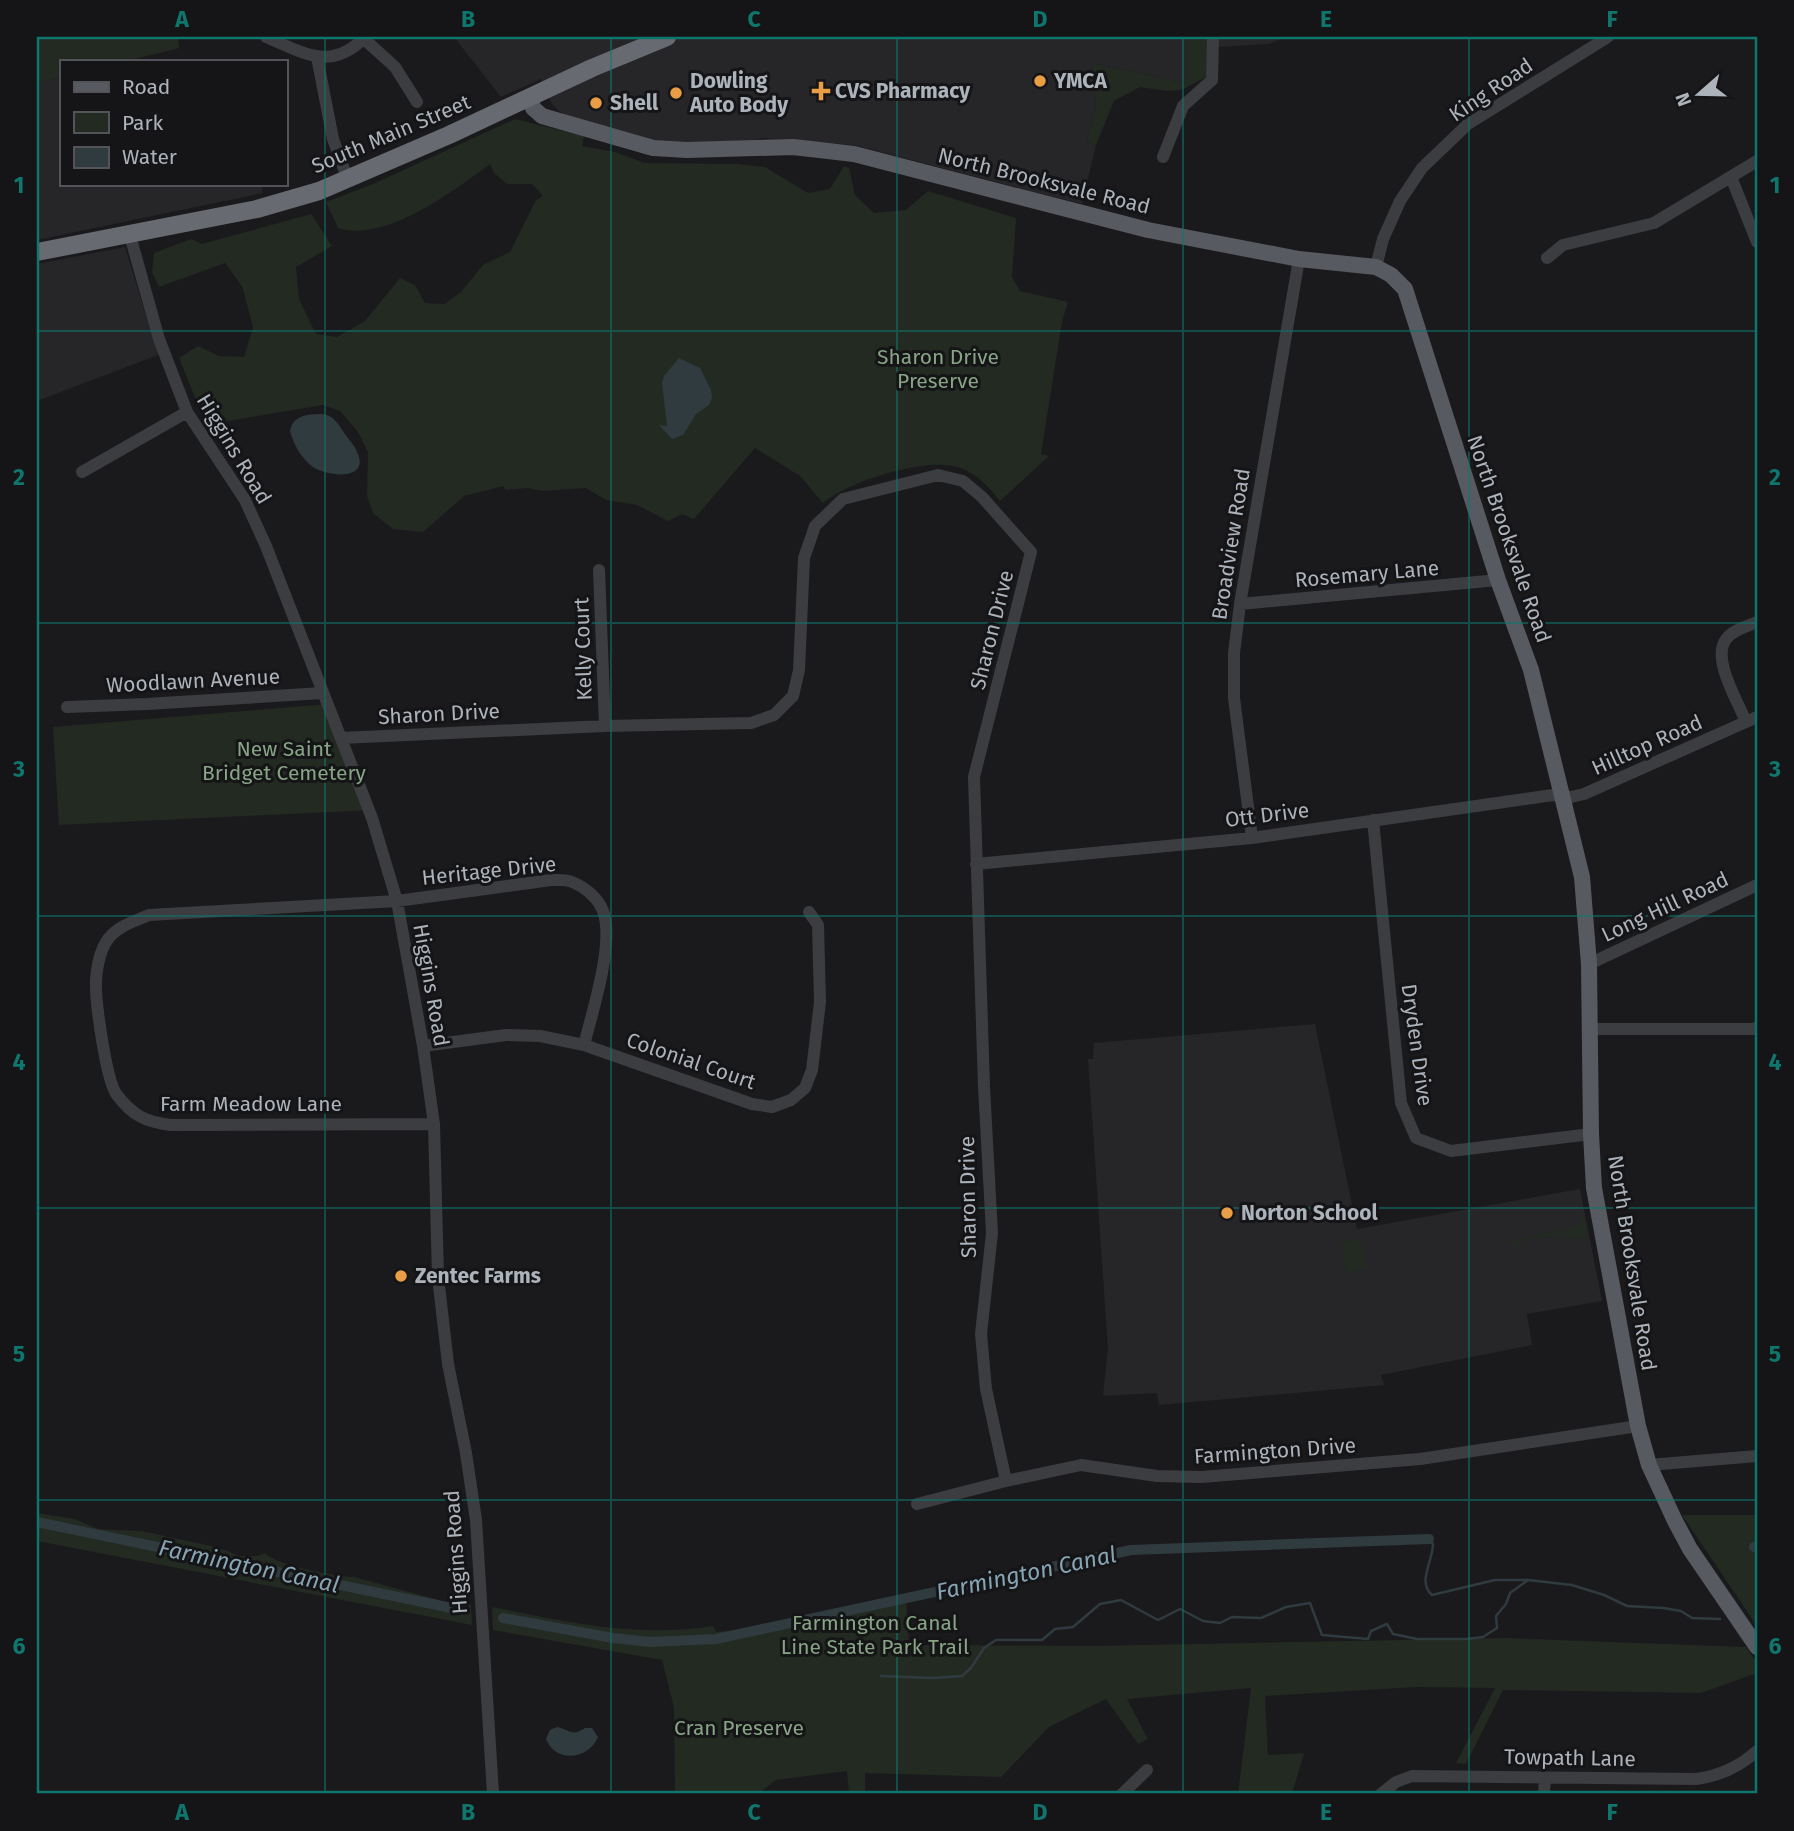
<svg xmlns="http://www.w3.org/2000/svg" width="1794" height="1831" font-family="'Fira Sans',sans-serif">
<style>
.built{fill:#262629}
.green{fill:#222a22}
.water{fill:#303b40}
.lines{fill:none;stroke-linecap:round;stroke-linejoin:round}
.stream{stroke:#303b40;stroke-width:2.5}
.canal{stroke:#303b40;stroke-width:10}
.minor{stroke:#3b3d41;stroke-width:12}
.major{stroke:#575a60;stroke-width:16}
.highway{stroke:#676b71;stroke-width:18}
.grid{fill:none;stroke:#0f766e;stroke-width:2;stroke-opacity:0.55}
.poi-dot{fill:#e99d45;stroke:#151517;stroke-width:2.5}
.labels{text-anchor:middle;stroke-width:6;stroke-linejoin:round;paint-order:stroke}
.poi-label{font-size:21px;font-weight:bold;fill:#adb3bb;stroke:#151517;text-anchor:start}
.street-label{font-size:21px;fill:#adb3bb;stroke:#151517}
.park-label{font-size:21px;fill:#87a485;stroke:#151517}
.water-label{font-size:23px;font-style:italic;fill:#86a4b3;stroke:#151517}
.neatline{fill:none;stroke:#0f766e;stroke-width:2.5}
.grid-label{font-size:23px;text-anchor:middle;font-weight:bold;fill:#0f766e}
</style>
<rect width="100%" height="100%" fill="#1a1a1c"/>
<path class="built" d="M 454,37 L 1186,37 L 1186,83 L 1092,63 L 1096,108 L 1086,142 L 1096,145 L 1082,204 L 854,145 L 763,138 L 751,141 L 709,144 L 661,142 L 622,136 L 572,119 L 559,111 L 552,104 L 541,79 L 501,97 Z
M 1218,37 L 1286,37 L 1269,44 L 1218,47 Z
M 61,78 L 61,184 L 261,184 L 263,193 L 37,240 L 37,83 Z
M 125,247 L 158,355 L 37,401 L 37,264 Z
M 1315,1024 L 1357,1229 L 1580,1189 L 1602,1301 L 1527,1314 L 1532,1345 L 1381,1375 L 1384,1385 L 1159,1405 L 1157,1393 L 1103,1396 L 1108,1348 L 1088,1059 L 1093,1059 L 1094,1043 Z"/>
<path class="green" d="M 37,37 L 178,37 L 179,48 L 127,61 L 61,61 L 61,78 L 37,83 Z
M 1186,37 L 1210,37 L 1208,76 L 1181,90 L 1168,91 L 1140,87 L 1114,101 L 1096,145 L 1086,142 L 1096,108 L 1092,63 L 1186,83 Z
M 515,119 L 584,136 L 582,146 L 615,152 L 645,163 L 738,164 L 765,167 L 808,193 L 830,189 L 844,166 L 849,168 L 855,195 L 874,213 L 906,210 L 928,191 L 1016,218 L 1012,277 L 1020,291 L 1068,302 L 1062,322 L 1041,454 L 1049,456 L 1000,501 C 988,486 977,473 958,467 C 925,457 849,481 823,503 L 800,476 L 755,448 L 694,519 L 682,514 L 668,521 L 637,505 L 606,500 L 586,488 L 542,491 L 528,488 L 505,490 L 504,486 L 464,496 L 423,532 L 393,529 L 373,513 L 367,496 L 368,452 L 358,432 L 340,411 L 323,405 L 228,421 L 205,422 L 179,358 L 198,346 L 219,356 L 244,357 L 253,327 L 242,286 L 225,263 L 159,287 L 152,272 L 154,253 L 191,239 L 202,244 L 311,214 L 332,246 L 296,267 L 299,299 L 316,334 L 337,337 L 365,321 L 400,278 L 415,285 L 425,303 L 444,304 L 461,292 L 483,265 L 510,252 L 536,200 L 543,196 L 532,184 L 507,184 L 494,173 L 490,164 C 453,191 386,243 338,228 L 326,202 L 373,184 Z
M 327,704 L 373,810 L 59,825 L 53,727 Z
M 1584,1216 L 1588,1236 L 1566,1240 L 1564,1234 L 1522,1240 L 1522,1247 L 1514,1246 L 1513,1240 L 1515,1239 L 1572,1228 L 1579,1225 L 1578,1218 Z
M 1361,1238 L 1367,1268 L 1347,1273 L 1341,1243 Z
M 37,1513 L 75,1519 L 98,1529 L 142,1531 L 164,1536 L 217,1547 L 240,1556 L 257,1556 L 265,1553 C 275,1565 337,1577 354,1577 L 450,1603 L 471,1604 L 472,1625 L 37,1541 Z
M 1682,1515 L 1757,1515 L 1757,1626 Z
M 906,1595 L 909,1645 L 1090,1646 L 1506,1638 L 1746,1647 L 1757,1663 L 1757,1673 L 1701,1693 L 1503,1690 L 1466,1764 L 1456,1763 L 1495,1688 L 1416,1687 L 1265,1696 L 1268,1755 L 1304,1753 L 1292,1794 L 1238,1794 L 1251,1688 L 1127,1699 L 1148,1739 L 1138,1744 L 1106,1699 L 1049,1727 L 1001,1777 L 865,1773 L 865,1794 L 849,1794 L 847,1771 L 776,1780 L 758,1794 L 675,1794 L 674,1707 L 662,1660 L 493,1630 L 492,1607 C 568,1622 635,1638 713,1626 L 716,1632 L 767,1627 L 815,1614 L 887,1603 Z"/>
<path class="water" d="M 679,358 L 700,368 L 711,390 L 712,398 L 709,405 L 696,414 L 683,435 L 672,439 L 659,425 L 667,426 L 662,383 L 664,376 Z
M 322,414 C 334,415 338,424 345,434 C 349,440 355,446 357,452 C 371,481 328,477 313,467 C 301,458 294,445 290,431 C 293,415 308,414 322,414 Z
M 557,1727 C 571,1730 571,1737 585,1728 L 592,1728 L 598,1737 C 589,1759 556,1764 546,1739 L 550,1730 Z"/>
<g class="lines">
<path class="stream" d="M 1429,1539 L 1433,1544 C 1433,1561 1417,1582 1432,1595 L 1495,1580 L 1528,1580 L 1572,1585 L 1604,1595 L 1627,1606 L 1663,1608 L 1681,1611 L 1692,1618 L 1720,1619
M 881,1676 L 932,1678 L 962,1676 L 971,1668 L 984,1648 L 996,1640 L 1042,1640 L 1055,1629 L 1073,1627 L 1100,1604 L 1121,1600 L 1158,1620 L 1180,1609 L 1203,1621 L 1220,1623 L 1232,1617 L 1261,1618 L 1286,1607 L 1310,1603 L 1322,1635 L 1368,1639 L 1371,1631 L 1387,1624 L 1393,1634 L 1417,1639 L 1467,1639 L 1483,1637 L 1497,1628 L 1496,1616 L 1506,1604 L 1510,1593 L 1528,1580"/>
<path class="canal" d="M 37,1522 L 461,1610
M 1754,1547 L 1757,1547
M 503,1618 L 613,1638 L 650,1642 L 716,1639 L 1131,1550 L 1429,1539"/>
<path class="minor" d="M 266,37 C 304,53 331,72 365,37
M 363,38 L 395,67 L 417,102
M 317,57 L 333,139 L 348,180
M 1163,157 L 1183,106 L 1212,80 L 1213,37
M 1731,177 L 1757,242
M 129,232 L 159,339 L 187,412 L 245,500 L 266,546 L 372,818 L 397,901 L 423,1046 L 434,1124 L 438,1277 L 448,1364 L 466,1453 L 476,1520 L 493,1794
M 1547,258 L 1563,245 L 1654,223 L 1757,161
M 1376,267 L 1383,239 L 1400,201 L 1422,168 L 1468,124 L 1608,37
M 82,472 L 187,412
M 599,570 L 605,726
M 1240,604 L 1498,580
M 67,707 L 147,704 L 322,693
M 1746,722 C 1738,701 1710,657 1727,638 C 1733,630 1748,626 1757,622
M 341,738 L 605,726 L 751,723 L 774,715 L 793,696 L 799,670 L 804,558 L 815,526 L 843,499 L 938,475 L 963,481 L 982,497 L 1031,552 L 974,777 L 984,1087 L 992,1233 L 981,1334 L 986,1389 L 1006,1481
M 1373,820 L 1401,1103 L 1416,1138 L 1451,1151 L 1591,1134
M 1252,838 L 1234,698 L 1234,653 L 1240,604 L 1299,259
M 976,864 L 1252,838 L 1553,795 L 1571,797 L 1584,794 L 1757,717
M 1589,964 L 1757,885
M 1590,1029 L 1756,1029 L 1757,1027
M 423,1046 L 506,1035 L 540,1036 L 584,1045 L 752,1104 L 772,1107 L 791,1100 L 805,1088 L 812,1070 L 820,1002 L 818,925 L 809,912
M 434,1124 L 171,1125 C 146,1122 133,1116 117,1095 C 106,1081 95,1000 96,980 C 97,967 100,950 108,939 C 118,926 135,921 149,915 L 397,901 L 551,880 C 558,880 566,879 572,882 C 585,887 598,898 603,911 C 615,942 592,1013 584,1045
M 1649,1465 L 1757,1456
M 917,1504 L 1006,1481 L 1081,1465 L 1157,1476 L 1202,1477 L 1420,1459 L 1638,1426
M 1122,1794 L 1147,1770
M 1381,1794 L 1396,1782 L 1412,1776 L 1696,1779 C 1720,1776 1739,1767 1757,1751
M 1544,1794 L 1545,1777"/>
<path class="major" d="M 531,97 L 533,108 L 542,116 L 653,148 L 687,150 L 793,147 L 854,154 L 1148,230 L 1299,259 L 1376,267 L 1391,275 L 1405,289 L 1498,580 L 1531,670 L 1582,877 L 1589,964 L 1591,1134 L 1594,1188 L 1638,1426 L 1649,1465 L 1675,1521 L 1690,1549 L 1757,1647"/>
<path class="highway" d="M 37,252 L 257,209 L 319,191 L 449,135 L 592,68 L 667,37"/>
</g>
<path class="grid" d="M 325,37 L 325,1794M 611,37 L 611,1794M 897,37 L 897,1794M 1183,37 L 1183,1794M 1469,37 L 1469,1794M 37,331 L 1757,331M 37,623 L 1757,623M 37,916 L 1757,916M 37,1208 L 1757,1208M 37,1500 L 1757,1500"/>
<g class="poi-dot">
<circle cx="1040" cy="81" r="7"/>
<path d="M817.5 80.5h7v7h7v7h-7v7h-7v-7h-7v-7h7z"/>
<circle cx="676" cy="93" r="7"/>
<circle cx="596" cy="103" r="7"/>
<circle cx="1227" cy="1213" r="7"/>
<circle cx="401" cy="1276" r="7"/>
</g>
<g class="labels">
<g class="poi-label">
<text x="690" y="88">Dowling<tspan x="690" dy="24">Auto Body</tspan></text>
<text x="1054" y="88">YMCA</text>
<text x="835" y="98">CVS Pharmacy</text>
<text x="610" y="110">Shell</text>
<text x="1241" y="1220">Norton School</text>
<text x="415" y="1283">Zentec Farms</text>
</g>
<g class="street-label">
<text transform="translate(1491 90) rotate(-34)" y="7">King Road</text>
<text transform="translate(391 134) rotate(-23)" y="7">South Main Street</text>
<text transform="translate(1044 181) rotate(14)" y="7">North Brooksvale Road</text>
<text transform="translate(234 449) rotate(59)" y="7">Higgins Road</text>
<text transform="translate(1509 539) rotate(71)" y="7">North Brooksvale Road</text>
<text transform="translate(1231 544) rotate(-81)" y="7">Broadview Road</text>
<text transform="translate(1367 574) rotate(-5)" y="7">Rosemary Lane</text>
<text transform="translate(992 630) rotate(-76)" y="7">Sharon Drive</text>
<text transform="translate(583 649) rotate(-92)" y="7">Kelly Court</text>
<text transform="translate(193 681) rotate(-3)" y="7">Woodlawn Avenue</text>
<text transform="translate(439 714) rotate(-3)" y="7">Sharon Drive</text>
<text transform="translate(1647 745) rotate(-24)" y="7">Hilltop Road</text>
<text transform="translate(1267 815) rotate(-7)" y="7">Ott Drive</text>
<text transform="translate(489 871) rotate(-6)" y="7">Heritage Drive</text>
<text transform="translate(1665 907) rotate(-25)" y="7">Long Hill Road</text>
<text transform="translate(431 985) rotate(80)" y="7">Higgins Road</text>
<text transform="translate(1417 1045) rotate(82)" y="7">Dryden Drive</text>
<text transform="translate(691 1061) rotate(19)" y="7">Colonial Court</text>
<text x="251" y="1111">Farm Meadow Lane</text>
<text transform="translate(968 1197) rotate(-91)" y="7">Sharon Drive</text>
<text transform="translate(1632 1263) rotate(81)" y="7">North Brooksvale Road</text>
<text transform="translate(1275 1451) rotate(-4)" y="7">Farmington Drive</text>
<text transform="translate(456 1552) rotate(-94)" y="7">Higgins Road</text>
<text transform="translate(1570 1758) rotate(1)" y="7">Towpath Lane</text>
</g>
<g class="park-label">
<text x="938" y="364">Sharon Drive<tspan x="938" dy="24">Preserve</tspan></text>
<text x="284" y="756">New Saint<tspan x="284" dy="24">Bridget Cemetery</tspan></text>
<text x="875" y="1630">Farmington Canal<tspan x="875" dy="24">Line State Park Trail</tspan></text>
<text x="739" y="1735">Cran Preserve</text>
</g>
<g class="water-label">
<text transform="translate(249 1566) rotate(12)" y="8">Farmington Canal</text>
<text transform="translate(1026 1573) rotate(-12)" y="8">Farmington Canal</text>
</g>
</g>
<rect width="1794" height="1831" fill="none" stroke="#151517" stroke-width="77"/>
<rect x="60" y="60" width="228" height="126" fill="#151517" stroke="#525459" stroke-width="2"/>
<rect x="74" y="82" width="35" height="10" fill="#575a60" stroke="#525459" stroke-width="2"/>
<text x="122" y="94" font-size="21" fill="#adb3bb">Road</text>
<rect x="74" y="112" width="35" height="21" fill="#222a22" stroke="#525459" stroke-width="2"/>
<text x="122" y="130" font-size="21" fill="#adb3bb">Park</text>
<rect x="74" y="147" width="35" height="21" fill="#303b40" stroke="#525459" stroke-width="2"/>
<text x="122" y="164" font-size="21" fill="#adb3bb">Water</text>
<g transform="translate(1699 94) rotate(250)" stroke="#151517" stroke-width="5" paint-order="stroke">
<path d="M0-5L12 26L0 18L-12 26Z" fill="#adb3bb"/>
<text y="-10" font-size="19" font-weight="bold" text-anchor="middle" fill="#adb3bb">N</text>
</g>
<rect x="38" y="38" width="1718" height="1754" class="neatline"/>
<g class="grid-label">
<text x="182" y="27">A</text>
<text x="468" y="27">B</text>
<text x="754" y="27">C</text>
<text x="1040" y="27">D</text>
<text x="1326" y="27">E</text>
<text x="1612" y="27">F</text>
<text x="19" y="193">1</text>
<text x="1775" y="193">1</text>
<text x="19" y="485">2</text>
<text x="1775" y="485">2</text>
<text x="19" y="777">3</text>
<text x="1775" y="777">3</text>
<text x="19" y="1070">4</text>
<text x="1775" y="1070">4</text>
<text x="19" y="1362">5</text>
<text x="1775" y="1362">5</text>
<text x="19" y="1654">6</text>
<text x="1775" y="1654">6</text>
<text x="182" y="1820">A</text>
<text x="468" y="1820">B</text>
<text x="754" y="1820">C</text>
<text x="1040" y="1820">D</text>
<text x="1326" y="1820">E</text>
<text x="1612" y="1820">F</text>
</g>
</svg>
